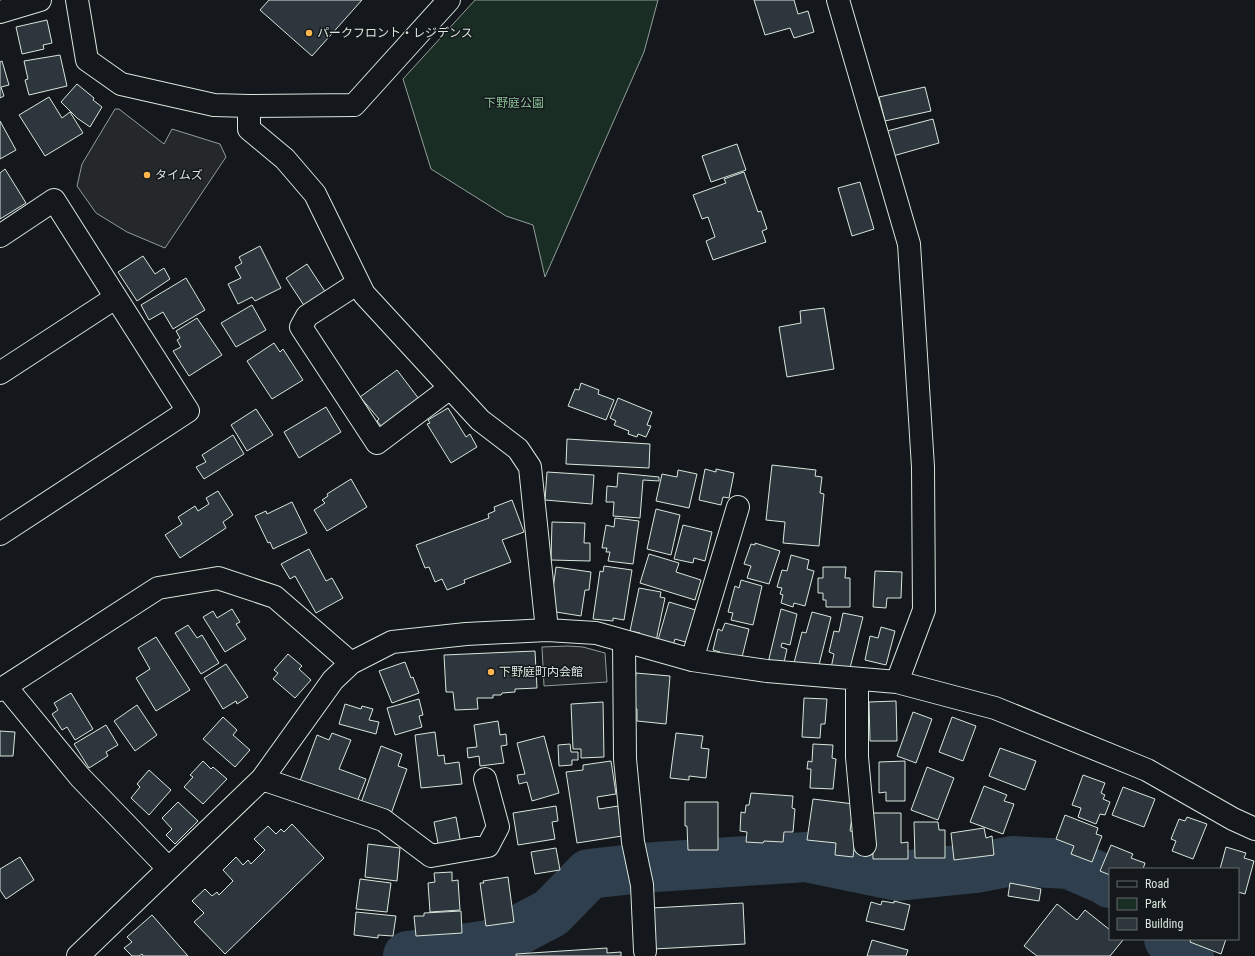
<svg xmlns="http://www.w3.org/2000/svg" width="1255" height="956" font-family="'Roboto Condensed','Noto Sans JP',sans-serif">
<style>
.green{fill:#1a2d24;stroke:#939e99}
.parking{fill:#24282b;stroke:#939e99}
.lines{fill:none;stroke-linecap:round;stroke-linejoin:round}
.river{stroke:#2f3f4d;stroke-width:50}
.building{fill:#2c363c;stroke:#d8e6dc}
.street-casing{stroke:#d8e6dc;stroke-width:24}
.street{stroke:#14181c;stroke-width:22}
.poi-dot{fill:#ffb74d;stroke:#14181c;stroke-width:1.5}
.labels{text-anchor:middle;stroke-width:3;stroke-linejoin:round;paint-order:stroke}
.poi-label{font-size:12px;fill:#d8e6dc;stroke:#14181c;text-anchor:start}
.park-label{font-size:12px;fill:#8ac095;stroke:#14181c}
</style>
<rect width="100%" height="100%" fill="#14181c"/>
<path class="green" d="M 475,0 L 658,0 L 644,52 L 545,277 L 533,225 L 506,216 L 431,169 L 403,79 Z"/>
<path class="parking" d="M 115,109 L 119,109 L 164,144 L 172,129 L 220,144 L 226,157 L 165,248 L 127,232 L 96,213 L 77,186 L 82,164 Z
M 568,646 L 583,647 L 605,653 L 607,682 L 544,686 L 542,647 Z"/>
<g class="lines">
<path class="river" d="M 1169,939 L 1177,949 L 1189,956
M 408,956 L 490,945 L 551,913 L 589,874 L 641,868 L 806,857 L 898,876 L 976,868 L 1012,861 L 1069,864 L 1106,880 L 1110,883"/>
</g>
<path class="building" d="M 269,0 L 362,0 L 312,56 L 260,10 Z
M 754,0 L 794,0 L 798,14 L 808,11 L 814,32 L 794,38 L 790,28 L 765,35 Z
M 47,20 L 52,43 L 43,45 L 44,49 L 22,54 L 16,27 Z
M 60,55 L 67,86 L 29,95 L 25,80 L 28,79 L 24,61 Z
M 2,61 L 9,85 L 1,87 L 4,96 L 0,98 L 0,62 Z
M 77,84 L 94,98 L 93,100 L 102,107 L 90,127 L 77,118 L 61,102 Z
M 925,87 L 931,111 L 885,121 L 879,97 Z
M 49,97 L 62,118 L 70,112 L 83,133 L 45,156 L 19,115 Z
M 933,119 L 939,143 L 893,156 L 887,131 Z
M 0,121 L 16,150 L 0,159 Z
M 737,144 L 746,170 L 711,182 L 702,156 Z
M 5,169 L 26,203 L 0,219 L 0,173 Z
M 744,172 L 758,212 L 761,211 L 767,229 L 762,231 L 766,242 L 713,260 L 706,241 L 715,237 L 708,217 L 702,219 L 693,195 L 726,183 L 724,179 Z
M 860,182 L 874,229 L 852,236 L 838,188 Z
M 260,246 L 281,288 L 255,301 L 252,297 L 238,304 L 228,284 L 241,278 L 235,267 L 242,263 L 239,257 Z
M 143,256 L 155,274 L 164,268 L 170,279 L 137,301 L 118,272 Z
M 307,264 L 326,293 L 305,307 L 286,278 Z
M 186,278 L 205,310 L 173,329 L 163,312 L 149,320 L 141,305 Z
M 252,305 L 266,330 L 236,347 L 221,323 Z
M 824,308 L 834,369 L 787,377 L 779,327 L 801,323 L 800,311 Z
M 197,318 L 222,355 L 189,376 L 173,351 L 181,347 L 177,340 L 180,338 L 176,331 Z
M 274,343 L 280,352 L 283,349 L 303,380 L 272,399 L 247,361 Z
M 397,370 L 419,399 L 382,427 L 377,421 L 379,419 L 360,397 Z
M 581,383 L 599,390 L 598,394 L 614,400 L 606,420 L 568,406 L 575,389 L 579,390 Z
M 618,398 L 652,412 L 647,425 L 651,426 L 646,437 L 638,434 L 637,437 L 628,434 L 629,431 L 614,425 L 616,421 L 610,418 Z
M 326,407 L 341,432 L 299,458 L 284,432 Z
M 448,408 L 466,437 L 470,434 L 477,447 L 451,463 L 427,424 L 430,423 L 428,420 Z
M 256,409 L 273,435 L 247,451 L 231,425 Z
M 233,435 L 244,454 L 204,479 L 196,467 L 206,462 L 202,455 Z
M 567,439 L 650,444 L 649,468 L 566,464 Z
M 772,465 L 816,470 L 815,476 L 822,477 L 820,493 L 824,494 L 819,546 L 783,543 L 785,522 L 766,520 Z
M 705,469 L 716,472 L 716,469 L 734,473 L 729,498 L 723,497 L 721,505 L 699,500 Z
M 678,470 L 697,474 L 689,508 L 656,501 L 662,474 L 677,477 Z
M 547,472 L 594,475 L 592,504 L 545,500 Z
M 618,473 L 659,477 L 659,481 L 643,480 L 640,518 L 613,516 L 614,502 L 606,502 L 607,486 L 617,487 Z
M 351,479 L 367,507 L 327,531 L 314,510 L 325,503 L 322,500 L 328,496 L 327,494 Z
M 218,491 L 233,515 L 223,522 L 226,528 L 180,558 L 165,535 L 182,524 L 178,517 L 195,506 L 198,511 L 209,504 L 206,498 Z
M 512,500 L 524,532 L 502,540 L 511,562 L 464,580 L 465,583 L 447,590 L 442,579 L 435,582 L 429,567 L 425,568 L 416,545 L 489,518 L 488,514 L 495,511 L 494,507 Z
M 292,502 L 307,533 L 273,549 L 270,542 L 268,543 L 255,516 L 266,511 L 267,514 Z
M 656,509 L 680,515 L 671,555 L 647,549 Z
M 615,518 L 639,521 L 633,564 L 608,561 L 610,552 L 606,552 L 607,548 L 602,548 L 606,525 L 614,527 Z
M 552,522 L 585,523 L 584,543 L 590,543 L 590,561 L 551,560 Z
M 683,525 L 712,532 L 705,561 L 694,558 L 693,563 L 674,559 Z
M 755,543 L 780,551 L 769,584 L 747,578 L 751,566 L 744,564 L 751,544 L 755,545 Z
M 309,549 L 326,581 L 332,578 L 343,598 L 316,613 L 295,576 L 290,579 L 281,564 Z
M 649,554 L 679,563 L 676,572 L 701,580 L 695,600 L 640,583 Z
M 791,555 L 809,560 L 807,569 L 814,571 L 805,606 L 794,603 L 793,607 L 781,603 L 783,595 L 780,594 L 782,588 L 777,587 L 782,570 L 787,571 Z
M 604,566 L 632,570 L 624,620 L 613,618 L 613,621 L 593,619 L 600,571 L 603,572 Z
M 556,567 L 591,572 L 589,590 L 585,590 L 581,616 L 550,611 Z
M 823,567 L 846,567 L 845,578 L 850,578 L 850,607 L 826,607 L 826,600 L 823,600 L 823,593 L 818,593 L 818,578 L 823,578 Z
M 875,571 L 902,572 L 901,598 L 887,598 L 886,608 L 873,607 Z
M 741,580 L 762,586 L 753,625 L 731,620 L 733,613 L 728,612 L 735,586 L 739,588 Z
M 639,588 L 661,592 L 660,597 L 665,598 L 656,641 L 640,637 L 640,633 L 630,631 Z
M 669,602 L 699,611 L 689,643 L 675,639 L 673,645 L 658,640 Z
M 232,609 L 240,622 L 236,624 L 246,639 L 225,652 L 203,617 L 213,611 L 217,618 Z
M 781,609 L 797,614 L 790,645 L 782,643 L 781,647 L 787,649 L 783,667 L 768,663 Z
M 812,612 L 831,617 L 818,669 L 794,663 L 802,632 L 806,633 Z
M 843,613 L 863,617 L 849,672 L 831,668 L 834,654 L 829,652 L 834,631 L 839,632 Z
M 725,623 L 749,629 L 740,665 L 718,660 L 720,652 L 713,650 L 718,629 L 722,631 Z
M 188,625 L 197,638 L 202,635 L 219,663 L 201,674 L 175,633 Z
M 881,627 L 895,631 L 886,665 L 865,660 L 870,636 L 878,638 Z
M 156,637 L 190,690 L 156,711 L 136,678 L 150,669 L 138,648 Z
M 535,651 L 537,688 L 515,689 L 515,692 L 502,693 L 501,695 L 493,695 L 493,698 L 477,698 L 478,709 L 455,710 L 453,692 L 446,692 L 444,655 Z
M 288,654 L 302,666 L 299,669 L 311,680 L 295,698 L 273,679 L 278,673 L 274,670 Z
M 405,662 L 411,678 L 413,677 L 419,693 L 392,703 L 379,671 Z
M 226,664 L 248,697 L 237,704 L 236,701 L 223,709 L 204,678 Z
M 636,673 L 670,676 L 666,724 L 637,721 L 637,709 L 632,708 Z
M 71,693 L 93,729 L 75,740 L 67,727 L 62,730 L 52,714 L 58,710 L 54,703 Z
M 804,698 L 827,699 L 825,724 L 821,724 L 820,738 L 802,737 Z
M 419,699 L 423,715 L 419,716 L 422,727 L 395,735 L 387,708 Z
M 896,701 L 897,741 L 870,741 L 869,702 Z
M 603,702 L 604,757 L 581,758 L 581,749 L 573,749 L 571,704 Z
M 345,704 L 361,709 L 362,706 L 373,709 L 369,720 L 379,722 L 376,734 L 339,724 Z
M 137,705 L 157,735 L 135,751 L 114,721 Z
M 913,712 L 932,719 L 916,763 L 897,756 Z
M 223,717 L 237,730 L 233,735 L 250,750 L 235,767 L 203,739 Z
M 952,717 L 976,726 L 963,761 L 939,752 Z
M 498,721 L 500,735 L 506,734 L 507,745 L 501,746 L 504,763 L 480,766 L 479,756 L 468,758 L 467,748 L 477,747 L 474,725 Z
M 106,725 L 118,745 L 106,752 L 108,756 L 89,768 L 74,744 Z
M 0,731 L 15,732 L 13,756 L 0,756 Z
M 435,732 L 438,756 L 444,755 L 445,764 L 459,762 L 462,784 L 421,788 L 415,735 Z
M 332,733 L 351,740 L 339,769 L 366,779 L 357,802 L 300,781 L 317,735 L 329,740 Z
M 676,733 L 703,736 L 701,748 L 709,749 L 706,778 L 689,776 L 689,780 L 670,778 Z
M 544,736 L 559,793 L 532,801 L 527,782 L 519,784 L 517,775 L 525,774 L 517,743 Z
M 570,744 L 571,752 L 578,752 L 578,760 L 572,760 L 572,765 L 559,766 L 558,745 Z
M 813,744 L 833,745 L 832,758 L 836,759 L 833,789 L 810,788 L 811,769 L 807,769 L 808,761 L 812,762 Z
M 381,746 L 402,754 L 398,766 L 407,769 L 391,814 L 361,803 Z
M 1000,748 L 1036,761 L 1025,790 L 989,776 Z
M 203,761 L 211,769 L 213,767 L 227,779 L 203,804 L 184,787 L 193,777 L 190,775 Z
M 611,761 L 616,794 L 597,797 L 599,809 L 618,806 L 622,836 L 577,843 L 566,772 L 583,770 L 583,765 Z
M 905,761 L 905,801 L 886,801 L 886,792 L 879,793 L 879,762 Z
M 927,767 L 954,778 L 938,820 L 911,810 Z
M 149,770 L 171,790 L 149,815 L 131,798 L 140,787 L 137,784 Z
M 1083,775 L 1105,783 L 1101,793 L 1105,795 L 1103,799 L 1110,802 L 1105,815 L 1100,814 L 1096,824 L 1078,817 L 1081,808 L 1072,805 Z
M 984,786 L 1007,795 L 1004,801 L 1014,804 L 1003,834 L 970,822 Z
M 1123,787 L 1155,799 L 1144,827 L 1112,815 Z
M 751,793 L 793,796 L 792,808 L 795,809 L 793,832 L 784,832 L 783,842 L 764,841 L 763,843 L 746,842 L 747,832 L 740,831 L 741,812 L 745,813 L 746,805 L 749,805 Z
M 813,799 L 854,804 L 850,831 L 856,832 L 853,857 L 835,855 L 836,843 L 807,840 Z
M 178,802 L 198,821 L 175,844 L 166,835 L 172,829 L 162,818 Z
M 685,802 L 718,802 L 718,850 L 688,850 L 687,826 L 685,826 Z
M 556,806 L 558,821 L 552,822 L 555,839 L 518,845 L 513,813 Z
M 872,813 L 901,813 L 901,843 L 908,842 L 908,859 L 873,859 Z
M 1065,815 L 1098,828 L 1096,834 L 1102,836 L 1092,862 L 1071,854 L 1074,846 L 1056,839 Z
M 456,817 L 461,844 L 439,848 L 434,822 Z
M 1187,817 L 1207,824 L 1193,859 L 1172,851 L 1176,841 L 1171,839 L 1179,819 L 1185,821 Z
M 914,822 L 938,822 L 939,830 L 945,830 L 945,858 L 915,858 Z
M 292,824 L 324,858 L 225,954 L 194,922 L 204,913 L 192,901 L 205,889 L 212,896 L 217,892 L 219,895 L 233,881 L 223,870 L 236,857 L 243,865 L 248,860 L 251,864 L 265,850 L 254,839 L 268,826 L 276,834 L 281,829 L 284,832 Z
M 984,828 L 986,838 L 992,836 L 994,855 L 954,860 L 951,833 Z
M 368,844 L 400,848 L 397,881 L 365,877 Z
M 1111,845 L 1133,854 L 1131,858 L 1145,863 L 1143,869 L 1110,869 L 1110,875 L 1100,871 Z
M 1226,847 L 1246,853 L 1244,858 L 1254,861 L 1245,894 L 1238,892 L 1238,869 L 1220,869 Z
M 556,848 L 560,870 L 535,874 L 531,852 Z
M 20,857 L 34,880 L 6,899 L 0,890 L 0,869 Z
M 452,872 L 452,881 L 458,880 L 460,910 L 430,912 L 428,883 L 435,882 L 434,873 Z
M 508,877 L 514,922 L 486,926 L 480,883 L 484,883 L 483,881 Z
M 360,879 L 391,883 L 387,912 L 356,909 Z
M 1010,883 L 1041,889 L 1039,901 L 1008,896 Z
M 882,901 L 894,903 L 894,901 L 910,905 L 904,930 L 866,921 L 871,902 L 881,905 Z
M 743,903 L 745,944 L 654,949 L 652,908 Z
M 1057,904 L 1077,920 L 1085,910 L 1110,930 L 1110,939 L 1121,939 L 1123,940 L 1110,956 L 1037,956 L 1024,946 Z
M 461,911 L 462,933 L 416,936 L 414,916 L 424,916 L 424,913 Z
M 356,912 L 396,916 L 393,936 L 378,935 L 378,938 L 354,935 Z
M 152,915 L 188,956 L 143,956 L 142,954 L 139,956 L 132,956 L 124,948 L 132,942 L 127,937 Z
M 1191,939 L 1226,939 L 1221,954 L 1190,942 Z
M 872,940 L 908,950 L 906,956 L 867,956 Z
M 607,948 L 607,953 L 621,952 L 621,956 L 516,956 L 516,954 Z"/>
<g class="lines">
<defs>
<path id="street" d="M 77,0 L 87,60 L 121,84 L 214,105 L 249,106 L 354,105 L 449,0
M 838,0 L 909,244 L 923,467 L 924,610 L 897,682
M 0,12 L 40,0
M 249,106 L 249,129 L 285,159 L 315,194 L 364,294 L 480,420 L 518,449 L 530,467 L 547,630
M 0,236 L 54,200 L 188,411 L 0,534
M 358,283 L 307,316 L 301,327 L 377,443 L 450,388
M 0,373 L 115,298
M 624,641 L 625,759 L 633,842 L 642,885 L 645,951
M 692,660 L 738,507
M 857,679 L 857,757 L 865,845
M 6,687 L 80,777 L 168,868
M 0,690 L 158,588 L 218,578 L 275,597 L 351,663
M 262,779 L 383,820 L 431,856 L 488,846 L 498,827 L 485,779
M 78,956 L 262,779 L 333,680 L 351,663 L 392,642 L 466,634 L 547,630 L 596,633 L 692,660 L 767,671 L 897,682 L 995,708 L 1147,770 L 1233,819 L 1255,829"/>
</defs>
<use href="#street" class="street-casing"/>
<use href="#street" class="street"/>
</g>
<g class="poi-dot">
<circle cx="309" cy="33" r="4"/>
<circle cx="147" cy="175" r="4"/>
<circle cx="491" cy="672" r="4"/>
</g>
<g class="labels">
<g class="poi-label">
<text x="317" y="37">パークフロント・レジデンス</text>
<text x="155" y="179">タイムズ</text>
<text x="499" y="676">下野庭町内会館</text>
</g>
<g class="park-label">
<text x="514" y="107">下野庭公園</text>
</g>
</g>
<rect x="1109" y="868" width="130" height="72" fill="#14181c" stroke="#626a69"/>
<rect x="1117" y="881" width="20" height="6" fill="#14181c" stroke="#626a69"/>
<text x="1145" y="888" font-size="12" fill="#d8e6dc">Road</text>
<rect x="1117" y="898" width="20" height="12" fill="#1a2d24" stroke="#626a69"/>
<text x="1145" y="908" font-size="12" fill="#d8e6dc">Park</text>
<rect x="1117" y="918" width="20" height="12" fill="#2c363c" stroke="#626a69"/>
<text x="1145" y="928" font-size="12" fill="#d8e6dc">Building</text>
</svg>
